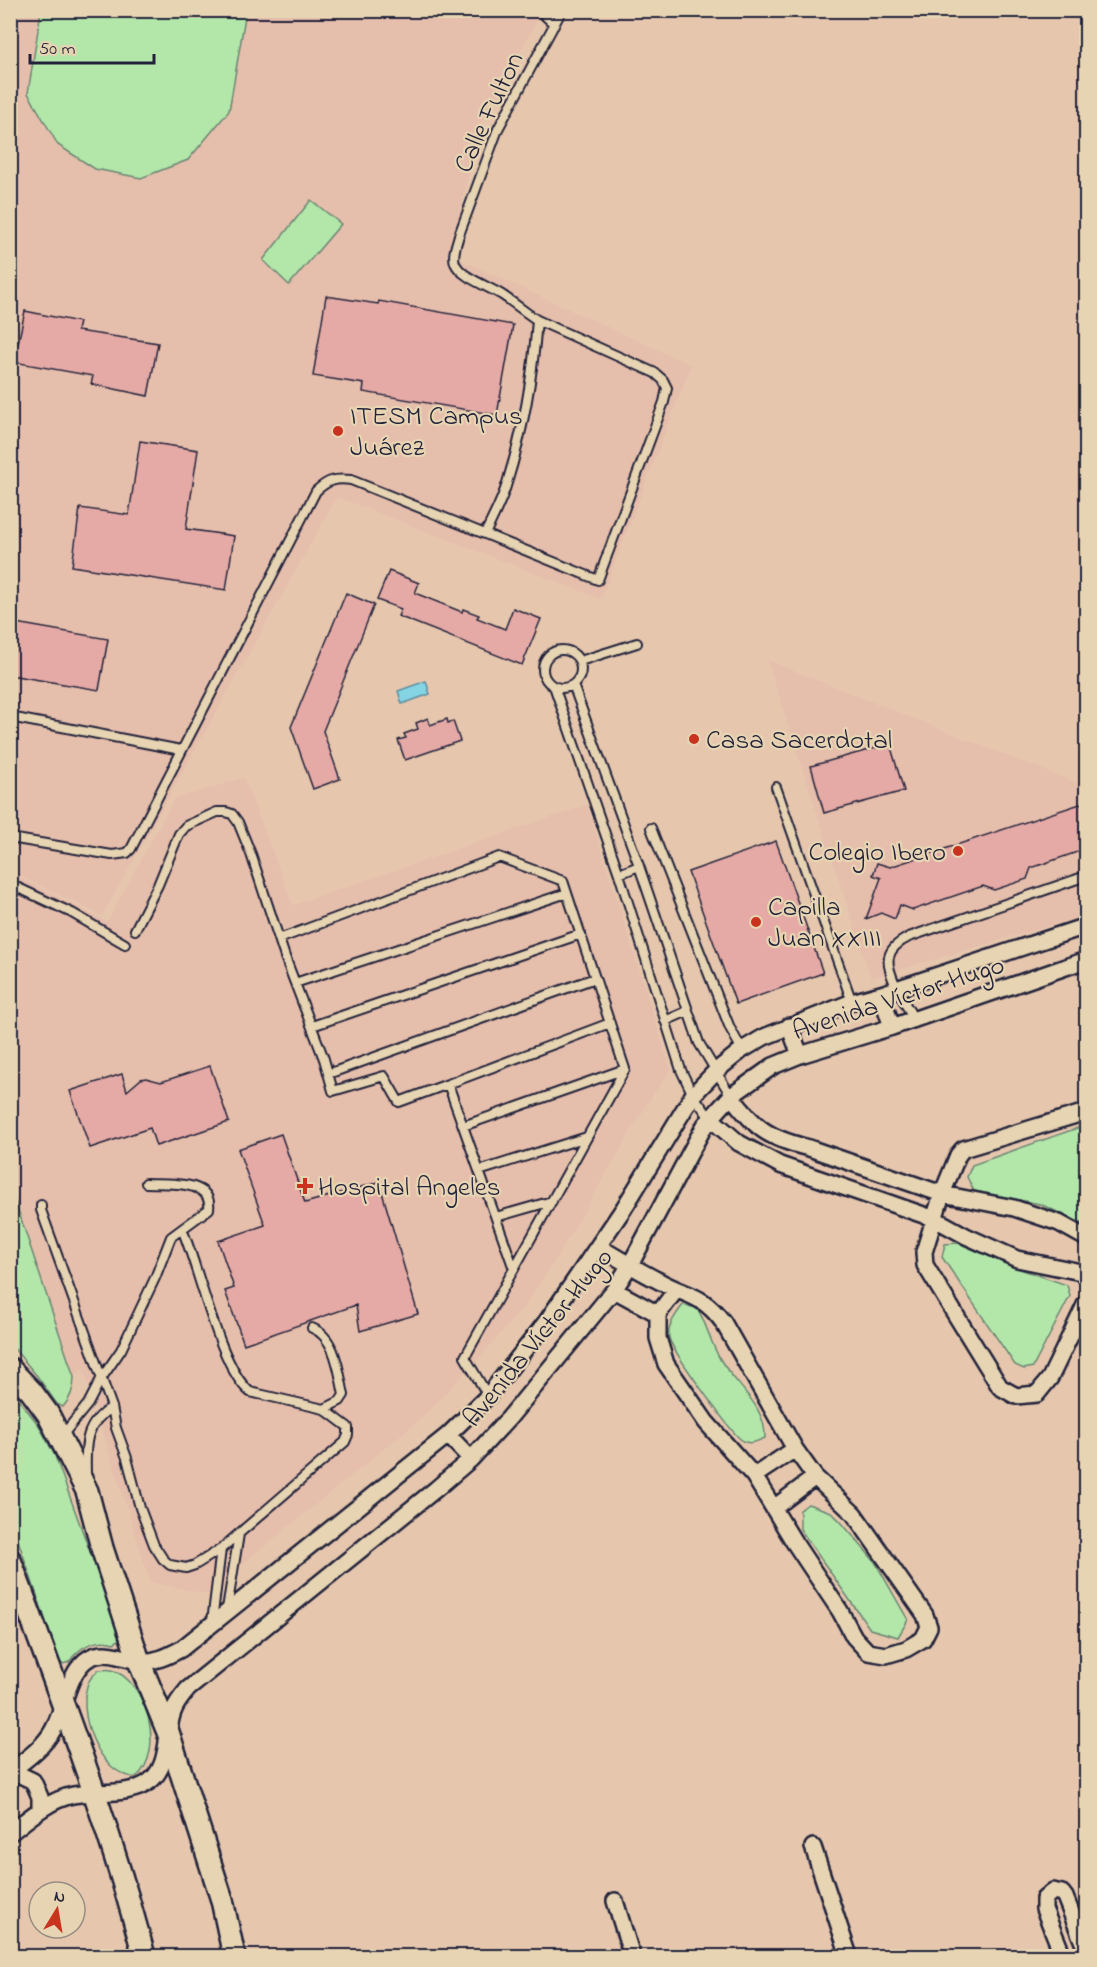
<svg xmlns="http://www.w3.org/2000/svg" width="1097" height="1967" font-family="'Indie Flower',sans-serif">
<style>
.built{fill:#e6beac}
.green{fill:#b2e7a9;stroke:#6a8472;stroke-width:1.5}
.water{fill:#85d4e4;stroke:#5d8da0;stroke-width:1.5}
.building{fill:#e5aaa6;stroke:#22223b;stroke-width:1.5}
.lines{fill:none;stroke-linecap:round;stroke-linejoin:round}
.lane-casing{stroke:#22223b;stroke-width:12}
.street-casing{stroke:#22223b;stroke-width:20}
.secondary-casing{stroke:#22223b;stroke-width:26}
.lane{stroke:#e7d4b2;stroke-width:8}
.street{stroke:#e7d4b2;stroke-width:15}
.secondary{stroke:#e7d4b2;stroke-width:21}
.poi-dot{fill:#c8321e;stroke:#e7d4b2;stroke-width:2}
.labels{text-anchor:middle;stroke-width:4.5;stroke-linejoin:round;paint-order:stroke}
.street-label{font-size:27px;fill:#22223b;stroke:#e7d4b2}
.poi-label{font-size:27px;fill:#22223b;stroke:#e7d4b2;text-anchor:start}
</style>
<rect width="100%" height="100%" fill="#e6c7ae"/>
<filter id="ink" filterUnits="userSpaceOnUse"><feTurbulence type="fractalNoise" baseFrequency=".0167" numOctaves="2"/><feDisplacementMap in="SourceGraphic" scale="12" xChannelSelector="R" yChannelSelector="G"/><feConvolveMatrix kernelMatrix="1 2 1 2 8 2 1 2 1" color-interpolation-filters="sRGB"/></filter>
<g filter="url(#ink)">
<path class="built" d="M 10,11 L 542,11 L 480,125 L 450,255 L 691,365 L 601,599 L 337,497 L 102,916 L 11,871 Z
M 767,660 L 1086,787 L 1086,915 L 871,978 Z
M 244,778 L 293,905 L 587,805 L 671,1070 L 650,1099 L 559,1254 L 526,1304 L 483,1354 L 423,1417 L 206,1594 L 150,1582 L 83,1368 L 74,1377 L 11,1186 L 11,873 L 107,922 L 174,799 Z"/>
<path class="green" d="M 41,11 L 246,11 L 229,111 L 188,160 L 141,178 L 95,169 L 58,145 L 28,93 Z
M 311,200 L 341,224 L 289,285 L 263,260 Z
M 1086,1125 L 1086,1225 L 1040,1204 L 974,1191 L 967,1177 L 972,1165 Z
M 10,1186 L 74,1377 C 74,1388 71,1398 63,1407 L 57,1404 L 37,1376 L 11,1345 Z
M 958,1243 L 1014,1267 L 1067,1285 L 1070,1296 L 1033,1367 L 1024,1369 L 1015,1365 L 942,1257 L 945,1244 Z
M 683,1305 L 697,1308 C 707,1324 710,1342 720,1359 C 735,1385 766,1405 765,1438 C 758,1441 750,1445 743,1441 C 733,1436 672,1350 669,1338 C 667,1326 676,1314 683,1305 Z
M 10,1389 L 38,1424 L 55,1456 L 120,1634 L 119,1640 L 114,1643 C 96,1637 79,1647 69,1662 L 63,1664 L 60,1662 L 11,1520 Z
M 808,1504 L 831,1512 L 841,1522 L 875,1562 L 908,1620 L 898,1637 L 870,1629 L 800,1529 L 800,1510 Z
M 98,1670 C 102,1670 108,1669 112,1670 C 147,1681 166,1752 136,1777 C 99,1776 75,1712 89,1681 C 91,1677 95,1674 98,1670 Z"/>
<path class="water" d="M 426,681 L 430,694 L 402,704 L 398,691 Z"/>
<path class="building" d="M 326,296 L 378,304 L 379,301 L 513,325 L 497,415 L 363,392 L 364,384 L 313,376 Z
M 25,311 L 79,322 L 77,331 L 158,343 L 148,396 L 91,384 L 93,376 L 14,362 Z
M 140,441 L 198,450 L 186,529 L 234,536 L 226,590 L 72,566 L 80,508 L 129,515 Z
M 389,571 L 419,583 L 415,593 L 462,612 L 463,609 L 479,615 L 477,618 L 505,629 L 513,608 L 541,619 L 522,665 L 398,616 L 401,609 L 377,600 Z
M 346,593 L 374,605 L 323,731 L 340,779 L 313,789 L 291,727 Z
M 10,622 L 108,639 L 99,690 L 10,675 Z
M 428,718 L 430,725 L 447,719 L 448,723 L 453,721 L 460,741 L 405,760 L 398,740 L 406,738 L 404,734 L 418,729 L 416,723 Z
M 890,744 L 904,791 L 824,813 L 811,766 Z
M 1086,802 L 1086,849 L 1031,868 L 1027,879 L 994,890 L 983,886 L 913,910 L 900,905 L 895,919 L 881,913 L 866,919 L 881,878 L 873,875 L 877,863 L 890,867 Z
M 776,841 L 823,973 L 736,1004 L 688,872 Z
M 210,1066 L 229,1122 L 156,1146 L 150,1128 L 90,1148 L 70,1091 L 122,1074 L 127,1091 L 141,1079 L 146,1078 L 161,1082 Z
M 281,1134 L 305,1203 L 379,1182 L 418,1314 L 360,1331 L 356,1305 L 244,1344 L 225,1291 L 234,1288 L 218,1241 L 265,1225 L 238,1149 Z"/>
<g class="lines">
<defs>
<path id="lane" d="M 504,10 L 517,10
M 539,10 L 554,24
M 485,534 L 598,580 L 664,402 L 667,388 L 663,380 L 655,373 L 537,320
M543 669a19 19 0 1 1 38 0a19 19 0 1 1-38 0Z
M 580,661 L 637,643
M 573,685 L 638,863 L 699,1043 L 731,1096
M 554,686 L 619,874 L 681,1070 L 693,1095 L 710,1118
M 10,717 L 181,750
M 776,787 L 852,1002
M 651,828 L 730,1028 L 742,1050
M 10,838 L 112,855 L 127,853 L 131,849 L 316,491 C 328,480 335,478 351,480 L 485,534 C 493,517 502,501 507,483 C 523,432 533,374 537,320 C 525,312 514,303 502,295 C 490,287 460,277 455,263 C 452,254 457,243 459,235 L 498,129 L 562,10
M 619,874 L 639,866
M 10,884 L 72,913 L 125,944
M 135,930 L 158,885 L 179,834 L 186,826 L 217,812 L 226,812 L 232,814 L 238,822 L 251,854 L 285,957 L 324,1059 L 333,1091 L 384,1076 L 399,1102 L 448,1084 L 514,1269
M 279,939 L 499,857 L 563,881 L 625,1069 L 465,1357 L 488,1396
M 295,983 L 567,893
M 914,1019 C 906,1005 885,972 889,957 C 891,947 901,941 909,937 L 1086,876
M 665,1021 L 688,1011
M 312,1026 L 581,934
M 328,1074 L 595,978
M 448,1084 L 610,1023
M 463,1126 L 625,1069
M 479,1171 L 587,1137
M 41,1205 L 41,1210 L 112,1407 L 116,1428 L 127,1458 L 140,1508 L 154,1545 L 163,1559 L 170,1565 L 186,1568 L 195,1565 L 221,1549 L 345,1442 L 348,1435 L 348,1427 L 324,1409 L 250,1392 C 220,1368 199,1268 182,1229
M 496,1217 L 552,1201
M 312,1328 C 336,1337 339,1373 344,1395 L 340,1401 L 324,1409
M 61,1437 L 88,1404 L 101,1379 L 121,1350 L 155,1278 L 171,1237 L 209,1209 C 213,1179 166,1184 146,1183
M 86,1473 C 85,1443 85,1424 112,1407
M 227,1609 L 239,1534
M 212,1622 L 221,1549"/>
<path id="street" d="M 1083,10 L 1086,14
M 881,994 L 892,1027
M 789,1026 L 800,1055
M 731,1096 C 756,1129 768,1138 809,1148 L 942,1194 L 1014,1208 L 1059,1223 L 1086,1238
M 1086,1112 L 963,1149 L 958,1155 L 942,1194 L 924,1252 L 925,1265 L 1000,1387 L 1016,1396 L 1037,1394 L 1050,1378 L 1086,1303
M 710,1118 L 739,1143 L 780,1165 L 935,1219 L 966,1236 L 1017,1259 L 1086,1273
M 599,1247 C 619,1259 639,1271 661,1282 C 689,1297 702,1294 723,1322 L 795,1449 L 815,1477 L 854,1514 L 925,1615 L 929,1627 L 923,1639 L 906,1649 L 886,1655 L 868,1652 L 854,1637 L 840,1611 L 794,1542 L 754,1476 L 706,1422 L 666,1364 L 658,1338 L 658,1314 L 676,1290
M 614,1290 L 658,1314
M 448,1435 L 471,1459
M 754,1476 L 795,1449
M 774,1508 L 815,1477
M 12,1771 L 33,1781 L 40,1797 L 40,1810
M 10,1772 C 25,1760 44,1747 53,1730 C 64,1710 68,1670 89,1658 C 105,1649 122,1658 138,1661 C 154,1663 168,1656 181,1649 L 448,1435 L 488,1396 L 547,1321 L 624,1208 L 693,1095 L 716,1071 L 742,1050 L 764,1037 L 852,1002 L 881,994 L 1086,926
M 10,1833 C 29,1818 49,1800 73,1795 C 97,1790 130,1797 150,1781 C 170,1766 165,1733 173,1712 C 176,1703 182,1696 188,1689 L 436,1489 L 471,1459 L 509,1418 L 614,1290 L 630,1265 L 705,1125 L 731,1096 L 773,1066 L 800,1055 L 892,1027 L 1086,960
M 813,1847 L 849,1956
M 615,1901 L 632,1956
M 1063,1956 L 1044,1909 L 1044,1899 L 1053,1891 L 1062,1893 L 1065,1897 L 1086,1950"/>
<path id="secondary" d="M 10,1369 L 31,1391 L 48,1414 L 87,1491 L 102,1548 L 139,1661 L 168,1732 L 222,1900 L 234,1956
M 10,1560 C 58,1691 109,1822 144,1956"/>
</defs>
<use href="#lane" class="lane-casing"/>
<use href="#street" class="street-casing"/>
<use href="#secondary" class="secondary-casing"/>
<use href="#lane" class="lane"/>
<use href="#street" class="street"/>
<use href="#secondary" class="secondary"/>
</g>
</g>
<g class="poi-dot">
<circle cx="338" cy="431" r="6"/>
<circle cx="694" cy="739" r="6"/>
<circle cx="958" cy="851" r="6"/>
<circle cx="756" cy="922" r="6"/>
<path d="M302 1177h6v6h6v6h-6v6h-6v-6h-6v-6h6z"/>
</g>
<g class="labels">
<g class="street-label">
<text transform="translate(488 112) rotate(-65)" y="9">Calle Fulton</text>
<text transform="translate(898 997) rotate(-18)" y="9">Avenida Víctor Hugo</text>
<text transform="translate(537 1337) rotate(-51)" y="9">Avenida Víctor Hugo</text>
</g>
<g class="poi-label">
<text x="350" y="424">ITESM Campus<tspan x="350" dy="31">Juárez</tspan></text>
<text x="706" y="748">Casa Sacerdotal</text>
<text x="946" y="860" text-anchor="end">Colegio Ibero</text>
<text x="768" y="915">Capilla<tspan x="768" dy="31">Juan XXIII</tspan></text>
<text x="318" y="1195">Hospital Angeles</text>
</g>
</g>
<rect width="1097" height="1967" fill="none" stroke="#e7d4b2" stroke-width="36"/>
<rect x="18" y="18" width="1061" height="1931" fill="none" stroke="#22223b" stroke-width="2" filter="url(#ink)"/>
<g transform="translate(57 1910) rotate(11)"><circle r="28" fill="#e7d4b2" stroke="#988d82" stroke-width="1.5"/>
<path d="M0-4.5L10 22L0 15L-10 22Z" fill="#c8321e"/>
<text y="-9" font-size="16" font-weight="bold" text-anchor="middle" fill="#22223b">N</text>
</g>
<path d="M30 54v9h124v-9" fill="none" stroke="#22223b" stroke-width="3"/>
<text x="39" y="54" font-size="18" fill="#22223b" stroke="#e7d4b2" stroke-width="4.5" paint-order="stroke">50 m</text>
</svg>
